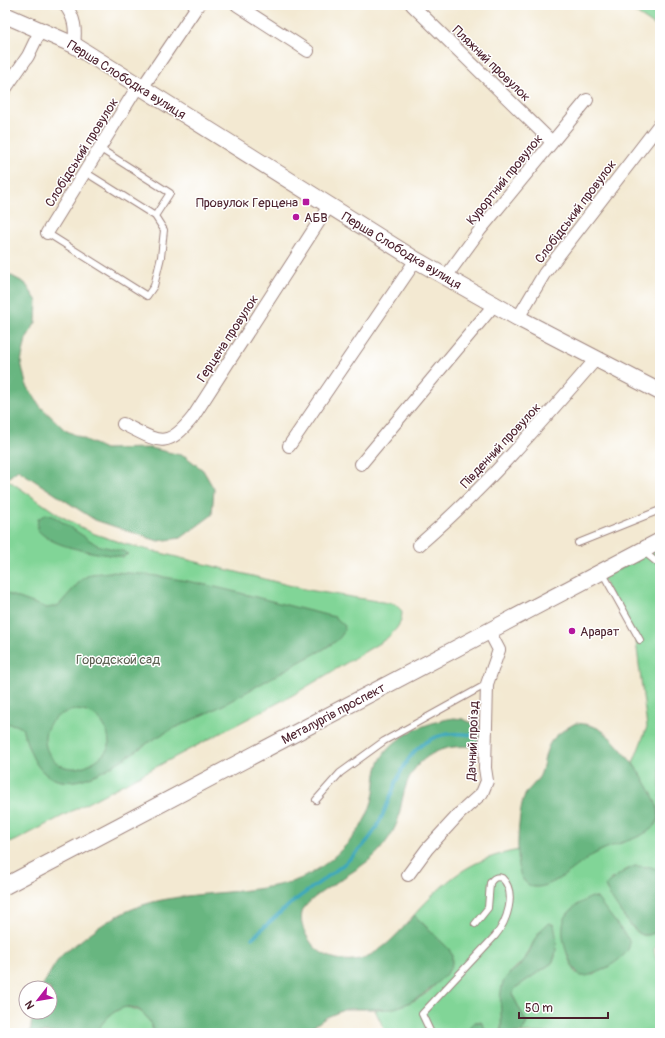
<svg xmlns="http://www.w3.org/2000/svg" width="665" height="1038" font-family="Pangolin,sans-serif">
<style>
.green{fill:#81d597;stroke:#667a61;fill-rule:evenodd}
.forest{fill:#68b680;stroke:#596a56;fill-rule:evenodd}
.lines{fill:none;stroke-linecap:round;stroke-linejoin:round}
.stream{stroke:#3ea8be;stroke-width:3.5}
.lane-casing{stroke:#9e847e;stroke-width:8}
.street-casing{stroke:#9e847e;stroke-width:14}
.secondary-casing{stroke:#9e847e;stroke-width:18}
.lane{stroke:#fff;stroke-width:6}
.street{stroke:#fff;stroke-width:12}
.secondary{stroke:#fff;stroke-width:16}
.poi-dot{fill:#b5179e;stroke:#fff;stroke-width:1.5}
.labels{text-anchor:middle;stroke-width:3;stroke-linejoin:round;paint-order:stroke}
.street-label{font-size:13px;fill:#4a1f2b;stroke:#fff}
.poi-label{font-size:13px;fill:#4a1f2b;stroke:#fff;text-anchor:start}
.park-label{font-size:13px;fill:#5d5f51;stroke:#fff}
</style>
<rect width="100%" height="100%" fill="#fff"/>
<filter id="ink" filterUnits="userSpaceOnUse"><feTurbulence type="fractalNoise" baseFrequency=".025" numOctaves="2"/><feDisplacementMap in="SourceGraphic" scale="8" xChannelSelector="R" yChannelSelector="G"/><feConvolveMatrix kernelMatrix="1 2 1 2 8 2 1 2 1" color-interpolation-filters="sRGB"/></filter>
<filter id="wash" filterUnits="userSpaceOnUse"><feTurbulence type="fractalNoise" baseFrequency=".012" numOctaves="4" result="noise"/><feDisplacementMap in="SourceGraphic" scale="16" xChannelSelector="R" yChannelSelector="G"/><feGaussianBlur stdDeviation="0.9" result="paint"/><feColorMatrix in="noise" values="0 0 0 0 0 0 0 0 0 0 0 0 0 0 0 0 0 1.4 0 .05"/><feComposite in="paint" operator="in"/></filter>
<g filter="url(#wash)">
<rect width="100%" height="100%" fill="#f3e9d2"/>
<path class="green" d="M 624,5 L 660,5 L 660,29 Z
M 5,478 L 59,515 L 92,533 L 125,544 L 308,590 L 395,604 L 402,611 C 402,624 396,630 386,639 L 293,695 L 15,841 L 5,842 Z
M 660,547 L 660,870 C 653,868 634,865 628,869 C 620,873 621,876 611,879 L 606,889 C 614,899 630,932 643,935 C 649,936 655,933 660,929 L 660,942 L 654,949 L 656,959 L 660,964 L 660,1033 L 521,1033 L 527,1023 L 512,994 L 515,988 L 552,963 L 555,957 L 556,942 L 534,941 L 524,961 L 511,971 L 502,986 L 501,1033 L 488,1033 L 481,1022 L 475,1022 L 464,1033 L 386,1033 L 375,1010 C 397,1008 421,1002 436,984 C 442,977 446,957 449,949 L 414,915 C 447,879 469,859 519,850 C 520,868 517,889 542,886 C 560,875 579,862 598,852 C 615,842 632,841 649,830 L 645,783 L 633,763 L 647,727 L 636,641 L 602,578 ZM 596,898 L 629,940 L 626,952 L 612,964 L 594,975 L 576,973 L 568,958 L 564,934 L 573,910 L 578,904 Z
M 124,1007 C 142,1009 149,1015 154,1033 L 96,1033 C 103,1020 110,1013 124,1007 Z"/>
<path class="forest" d="M 8,274 L 25,283 L 37,301 L 36,322 L 26,339 L 21,362 L 26,384 L 40,406 L 65,430 L 105,449 L 151,448 L 185,456 L 203,470 L 214,489 L 212,515 L 181,538 L 158,541 L 95,520 L 18,470 L 8,478 L 5,477 L 5,275 Z
M 46,514 L 53,516 L 97,545 L 126,552 L 128,554 L 123,557 C 99,553 52,549 37,529 L 38,519 Z
M 110,572 C 186,574 261,600 335,617 L 345,626 C 344,638 333,643 324,649 C 290,666 257,687 223,705 C 203,716 181,724 161,735 C 134,750 91,787 61,781 C 35,776 29,749 22,728 L 16,725 L 5,723 L 5,593 L 47,608 L 58,606 L 82,579 L 91,574 ZM 75,710 C 97,711 109,725 109,746 C 105,754 99,759 91,763 C 48,787 21,719 75,710 Z
M 454,718 L 463,719 L 479,726 C 482,735 481,739 475,746 C 467,747 461,746 454,747 C 442,748 429,754 421,762 C 404,777 403,799 398,820 C 394,832 387,841 379,851 C 364,869 310,894 303,910 C 299,919 303,930 308,938 C 315,950 324,956 337,959 C 370,967 395,938 414,915 L 449,949 L 452,955 L 452,964 L 448,972 L 437,983 L 421,996 L 404,1005 L 391,1009 L 346,1009 L 327,1017 L 303,1033 L 154,1033 C 142,994 113,1003 96,1033 L 30,1033 L 33,1012 L 50,1012 L 50,988 L 41,988 C 48,977 54,964 62,955 C 67,950 73,946 79,942 C 103,922 131,906 162,900 C 205,891 251,894 294,881 C 312,875 328,863 341,850 C 358,834 370,815 374,793 C 375,785 375,777 377,769 C 385,738 426,722 454,718 Z
M 576,723 C 585,724 593,725 601,730 C 618,741 665,800 658,820 C 651,838 615,843 600,851 C 582,859 555,889 534,887 C 528,886 521,879 520,873 C 516,857 518,812 524,797 C 528,788 538,782 541,773 C 545,761 545,748 553,739 C 560,732 568,727 576,723 Z
M 635,866 L 651,867 L 660,870 L 660,929 C 655,933 649,936 643,935 C 633,933 609,896 605,886 C 608,881 629,868 635,866 Z
M 592,897 L 597,898 L 600,902 L 629,940 C 629,941 630,946 629,947 C 626,959 593,978 581,976 C 569,966 559,937 564,921 C 567,910 582,901 592,897 Z
M 550,923 L 554,925 C 557,937 558,952 552,963 L 515,988 L 512,994 L 527,1023 L 521,1033 L 501,1033 C 503,1018 498,1001 502,986 C 505,973 517,970 524,961 C 533,948 535,930 550,923 Z
M 475,1022 L 481,1022 L 488,1033 L 464,1033 Z"/>
<g class="lines">
<path class="stream" d="M 252,938 C 267,925 282,910 298,898 C 322,880 349,864 368,840 C 390,813 392,774 417,749 C 434,733 451,732 473,735"/>
</g>
</g>
<g filter="url(#ink)">
<g class="lines">
<defs>
<path id="lane" d="M 99,148 L 170,193 L 155,216
M 47,233 L 147,296 L 154,286 L 161,257 L 164,230 L 155,216 L 85,172
M 578,543 L 660,510
M 643,551 L 660,565
M 602,572 L 640,640
M 316,800 L 340,773 L 384,741 L 487,684
M 431,1033 L 422,1014 L 495,936 C 506,923 518,893 502,878 C 496,876 493,878 490,883 L 488,908 L 475,924"/>
<path id="street" d="M 65,5 C 75,18 76,29 74,45
M 237,5 L 308,51
M 412,5 L 552,142
M 142,88 L 198,5
M 5,89 L 28,56 L 41,29
M 47,233 L 138,86
M 445,278 L 480,230 L 587,100
M 518,318 L 544,274 L 659,125
M 123,424 C 158,441 166,451 193,417 L 329,206
M 289,446 L 416,260
M 361,464 L 494,305
M 419,545 C 484,489 540,424 596,359
M 408,875 L 427,849 L 460,813 L 482,793 L 487,781 L 485,768 L 487,684 L 499,650 L 489,631"/>
<path id="secondary" d="M 5,15 L 74,45 L 416,260 L 518,318 L 660,392
M 5,886 L 660,541"/>
</defs>
<use href="#lane" class="lane-casing"/>
<use href="#street" class="street-casing"/>
<use href="#secondary" class="secondary-casing"/>
<use href="#lane" class="lane"/>
<use href="#street" class="street"/>
<use href="#secondary" class="secondary"/>
</g>
</g>
<g class="poi-dot">
<rect x="302" y="198" width="8" height="8" rx="2"/>
<circle cx="296" cy="217" r="4"/>
<circle cx="572" cy="631" r="4"/>
</g>
<g class="labels">
<g class="street-label">
<text transform="translate(492 63) rotate(44)" y="5">Пляжний провулок</text>
<text transform="translate(127 79) rotate(32)" y="5">Перша Слободка вулиця</text>
<text transform="translate(81 152) rotate(-58)" y="5">Слобідський провулок</text>
<text transform="translate(504 179) rotate(-51)" y="5">Курортний провулок</text>
<text transform="translate(575 211) rotate(-53)" y="5">Слобідський провулок</text>
<text transform="translate(402 250) rotate(31)" y="5">Перша Слободка вулиця</text>
<text transform="translate(227 338) rotate(-57)" y="5">Герцена провулок</text>
<text transform="translate(500 445) rotate(-47)" y="5">Південний провулок</text>
<text transform="translate(333 713) rotate(-28)" y="5">Металургів проспект</text>
<text transform="translate(472 741) rotate(-88)" y="5">Дачний проїзд</text>
</g>
<g class="poi-label">
<text x="298" y="207" text-anchor="end">Провулок Герцена</text>
<text x="304" y="222">АБВ</text>
<text x="580" y="636">Арарат</text>
</g>
<g class="park-label">
<text x="118" y="664">Городской сад</text>
</g>
</g>
<rect width="665" height="1038" fill="none" stroke="#fff" stroke-width="20"/>
<g transform="translate(38 1000) rotate(239)"><circle r="19" fill="#ffffff" stroke="#b7a5aa"/>
<path d="M0-3L7 15L0 10L-7 15Z" fill="#b5179e"/>
<text y="-6" font-size="11" font-weight="bold" text-anchor="middle" fill="#4a1f2b">N</text>
</g>
<path d="M519 1012v6h89v-6" fill="none" stroke="#4a1f2b" stroke-width="2"/>
<text x="525" y="1012" font-size="12" fill="#4a1f2b" stroke="#ffffff" stroke-width="3" paint-order="stroke">50 m</text>
</svg>
